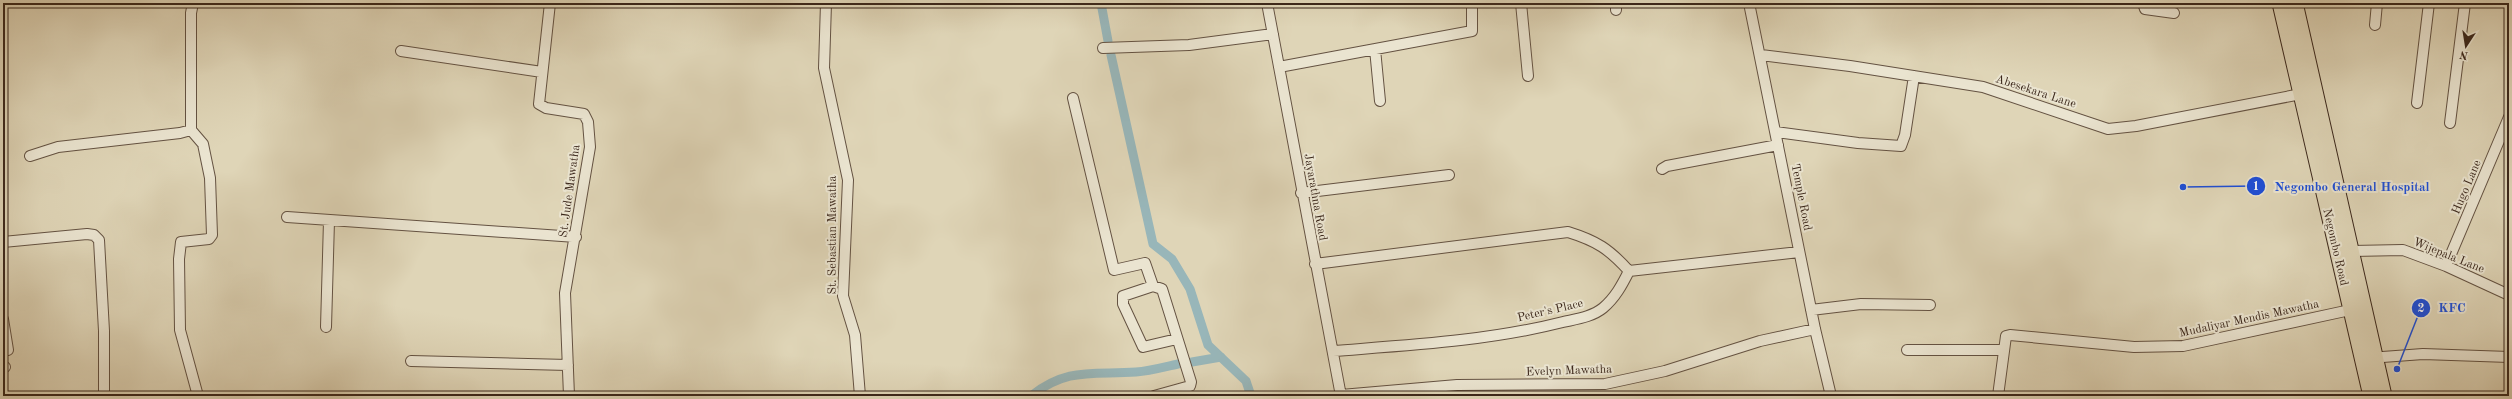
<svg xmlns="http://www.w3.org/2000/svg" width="2512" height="399" font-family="'Old Standard TT',serif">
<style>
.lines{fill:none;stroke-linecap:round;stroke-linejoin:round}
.canal{stroke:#98b6b9;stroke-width:9}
.minor-casing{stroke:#645242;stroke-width:12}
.highway-casing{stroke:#3b271b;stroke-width:17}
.minor{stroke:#eae4d0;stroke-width:10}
.highway{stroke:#dfd5b7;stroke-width:15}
.labels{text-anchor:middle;stroke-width:4;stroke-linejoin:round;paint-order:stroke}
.street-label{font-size:12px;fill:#3b271b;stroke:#eae4d0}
.leader{fill:none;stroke:#1d4ed8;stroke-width:1.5}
.callout-dot{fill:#1d4ed8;stroke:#eae4d0;stroke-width:1.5}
.mark-label{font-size:12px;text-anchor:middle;font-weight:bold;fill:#fff}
.callout-label{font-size:13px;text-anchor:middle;font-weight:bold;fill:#1d4ed8;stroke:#eae4d0;stroke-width:4;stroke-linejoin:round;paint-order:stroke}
</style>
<rect width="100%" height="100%" fill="#dfd5b7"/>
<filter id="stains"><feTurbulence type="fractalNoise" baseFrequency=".005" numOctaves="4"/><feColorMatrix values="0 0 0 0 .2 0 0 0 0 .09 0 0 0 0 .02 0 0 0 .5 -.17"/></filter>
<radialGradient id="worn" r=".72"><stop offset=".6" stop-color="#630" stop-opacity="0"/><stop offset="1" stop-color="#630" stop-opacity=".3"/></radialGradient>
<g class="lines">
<path class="canal" d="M 1101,3 L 1108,41
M 1111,55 L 1153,244 L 1172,259 L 1190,289 L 1208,345 L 1246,381 L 1251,396
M 1192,362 L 1221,357
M 1031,396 C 1067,367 1093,375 1136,372 C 1150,371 1164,367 1178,364"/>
<defs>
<path id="minor" d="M 193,3 L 191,13 L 191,130 L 203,144 L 210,178 L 212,235 L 209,239 L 181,242 L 179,259 L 180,330 L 198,396
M 550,3 L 539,104 L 546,108 L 584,114 L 588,122 L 590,147 L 565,293 L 569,396
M 826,3 L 824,68 L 848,180 L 843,296 L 855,335 L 860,396
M 1267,3 L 1341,396
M 1521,3 L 1528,76
M 1616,3 L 1616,10
M 1749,3 L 1815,329 L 1831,396
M 2143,3 L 2145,9 L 2174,13
M 2375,25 L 2377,3
M 1103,48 L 1189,45 L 1273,34
M 1375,49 L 1380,101
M 401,51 L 542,72
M 1761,55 L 1850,66 L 1983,87 L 2108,129 L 2136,126 L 2301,94
M 1279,67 L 1472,31 L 1472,3
M 1073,98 L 1114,270 L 1145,263 L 1153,286
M 2417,103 L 2429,3
M 2450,123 L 2465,3
M 1776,132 L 1858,143 L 1901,146 L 1905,135 L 1914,76
M 30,156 L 58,147 L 180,133 L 191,130
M 1662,169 L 1667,166 L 1778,145
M 1301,193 L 1449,175
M 287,217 L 576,237
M 3,242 L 87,234 L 94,235 L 99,240 L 104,331 L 104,396
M 2352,251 L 2403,250 L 2446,266 L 2509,295
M 1315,264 L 1568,232 C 1597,241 1609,249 1629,271
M 2446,266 L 2509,117
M 1811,310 L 1861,304 L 1930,305
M 3,319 L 8,350
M 326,327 L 329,221
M 1907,350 L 2004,350
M 1333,351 C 1410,345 1488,341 1563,322 C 1576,319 1592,317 1603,308 C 1615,298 1622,285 1629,271 L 1799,252
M 2369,358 L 2423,354 L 2509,357
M 411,361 L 568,365
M 3,367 L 5,367
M 1341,395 L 1457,385 L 1605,384 L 1665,371 L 1760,341 L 1815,329
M 1154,396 L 1190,386 L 1191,382 L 1162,289 L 1153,286 L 1123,296 L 1123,304 L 1143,347 L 1177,339
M 1998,396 L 2006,336 L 2010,335 L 2134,347 L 2183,346 L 2350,310"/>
<path id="highway" d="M 2280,3 L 2371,396
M 2295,3 L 2384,396"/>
</defs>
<use href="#minor" class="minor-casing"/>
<use href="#highway" class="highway-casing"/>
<use href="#minor" class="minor"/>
<use href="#highway" class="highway"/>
</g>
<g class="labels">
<g class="street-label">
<text transform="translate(2036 91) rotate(18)" y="4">Abesekara Lane</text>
<text transform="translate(2466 187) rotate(-67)" y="4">Hugo Lane</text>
<text transform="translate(569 191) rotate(-82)" y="4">St. Jude Mawatha</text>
<text transform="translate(1316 197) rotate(80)" y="4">Jayarathna Road</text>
<text transform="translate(1802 197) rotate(79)" y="4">Temple Road</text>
<text transform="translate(832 235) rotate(-90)" y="4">St. Sebastian Mawatha</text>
<text transform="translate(2336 247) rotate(77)" y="4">Negombo Road</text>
<text transform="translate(2449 255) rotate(22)" y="4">Wijepala Lane</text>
<text transform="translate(1550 310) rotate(-13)" y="4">Peter's Place</text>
<text transform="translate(2249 318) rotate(-12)" y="4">Mudaliyar Mendis Mawatha</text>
<text transform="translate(1569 370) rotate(-2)" y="4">Evelyn Mawatha</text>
</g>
</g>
<path class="leader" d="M2183 187L2256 186M2397 369L2421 308"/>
<g class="callout-dot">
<circle cx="2183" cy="187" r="4"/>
<circle cx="2397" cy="369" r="4"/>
<circle cx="2256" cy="186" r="10"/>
<circle cx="2421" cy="308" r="10"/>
</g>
<g class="mark-label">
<text x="2256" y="190">1</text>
<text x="2421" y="312">2</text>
</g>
<g class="callout-label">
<text x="2352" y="191">Negombo General Hospital</text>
<text x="2452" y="312">KFC</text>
</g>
<rect width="2512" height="399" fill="none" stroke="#dfd5b7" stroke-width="16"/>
<rect x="4" y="4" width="2504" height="391" fill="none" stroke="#3b271b" stroke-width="2"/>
<rect x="8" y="8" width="2496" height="383" fill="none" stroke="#3b271b"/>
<g transform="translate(2466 46) rotate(192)" stroke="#eae4d0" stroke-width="3" paint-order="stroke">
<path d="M0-3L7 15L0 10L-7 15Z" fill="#3b271b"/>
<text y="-6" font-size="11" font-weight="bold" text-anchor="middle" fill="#3b271b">N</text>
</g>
<rect width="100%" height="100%" filter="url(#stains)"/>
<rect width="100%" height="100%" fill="url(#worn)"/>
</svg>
